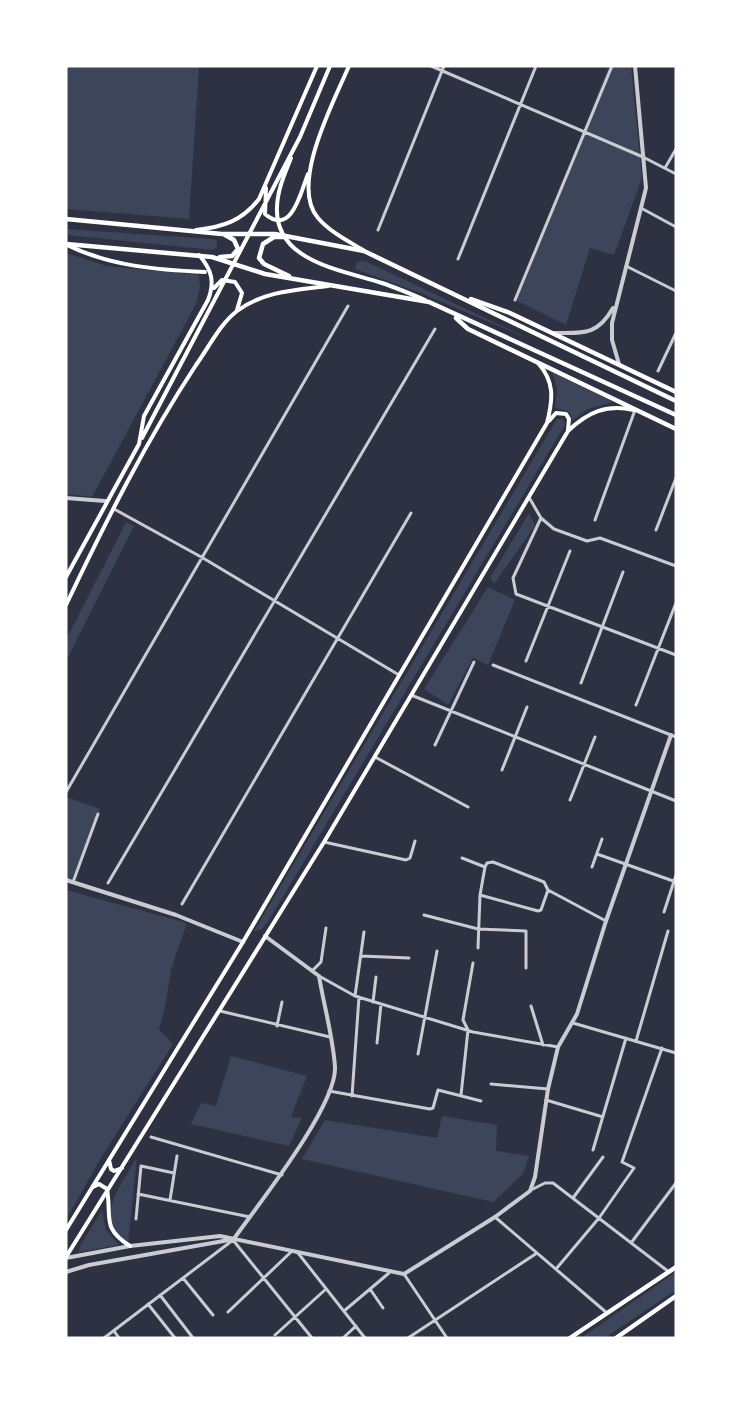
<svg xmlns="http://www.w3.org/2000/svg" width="742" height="1404" font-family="Jost,sans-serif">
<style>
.green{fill:#3c4559}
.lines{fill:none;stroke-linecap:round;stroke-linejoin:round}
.minor{stroke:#caccd0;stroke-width:3}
.tertiary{stroke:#caccd0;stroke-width:4}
.secondary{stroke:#fff;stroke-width:4}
.primary{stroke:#fff;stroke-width:4.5}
</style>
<rect width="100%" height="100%" fill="#2d3142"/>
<path class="green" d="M 66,66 L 199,66 L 189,219 L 66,209 Z
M 609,66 L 631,66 L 642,178 L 614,255 L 590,248 L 566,325 L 515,300 Z
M 66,229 L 213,239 L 217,241 L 217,247 L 213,250 L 66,235 Z
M 66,253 L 107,266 L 199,275 L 200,288 L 196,304 L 92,497 L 66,494 Z
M 365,261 L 534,341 L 423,294 L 355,269 L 357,262 Z
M 552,372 L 613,402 L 588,409 L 573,420 L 568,411 L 555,408 L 557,389 Z
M 557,419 L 563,419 L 565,425 L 556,440 L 269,920 L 261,930 L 254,931 Z
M 529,513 L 535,526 L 494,584 L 490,578 Z
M 126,522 L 134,526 L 66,661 L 66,640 Z
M 488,587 L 515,600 L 488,665 L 473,658 L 448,705 L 424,689 Z
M 66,797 L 100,809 L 71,881 L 66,880 Z
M 66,890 L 187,923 L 171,969 L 166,1003 L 159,1029 L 173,1044 L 101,1158 L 66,1220 Z
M 231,1056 L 307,1076 L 291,1117 L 302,1118 L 289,1146 L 191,1124 L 201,1103 L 216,1106 Z
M 442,1116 L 497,1125 L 496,1151 L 529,1156 L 523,1174 L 493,1202 L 302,1159 L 325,1120 L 437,1138 Z
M 137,1157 L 128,1244 C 92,1218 121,1186 137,1157 Z
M 102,1210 L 106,1230 L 119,1245 L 79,1252 L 80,1246 Z
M 676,1272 L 676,1290 L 605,1338 L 581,1338 Z"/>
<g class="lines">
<path class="minor" d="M 431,66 L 643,157 L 676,174
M 665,168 L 676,149
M 641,208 L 676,227
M 378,230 L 444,66
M 458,259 L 536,66
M 626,266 L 676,291
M 515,300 L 612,66
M 658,371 L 676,333
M 530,499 L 541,518 L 554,529 L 587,541 L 600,538 L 676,566
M 114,509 L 203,558 L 399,675
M 541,518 L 513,578 L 516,594 L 676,655
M 595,520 L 635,410
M 656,530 L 676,478
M 526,661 L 570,551
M 493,665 L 676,737
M 581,683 L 623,572
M 411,695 L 676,801
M 636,705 L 676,603
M 435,745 L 474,662
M 375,757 L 468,807
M 502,770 L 527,707
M 66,792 L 348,306
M 570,800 L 595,737
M 324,842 L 406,860 L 410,858 L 415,841
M 597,854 L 676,882
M 462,858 L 485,867
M 592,867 L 602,839
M 73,882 L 98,814
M 108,883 L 435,329
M 548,890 L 606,921
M 480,895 L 538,911 L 541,910 L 548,890 L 544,882 L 493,862 L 487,863 L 485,867
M 182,904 L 411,513
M 664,912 L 676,875
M 424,915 L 478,929 L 526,931 L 526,968
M 478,948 L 480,895 L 485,867
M 361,956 L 409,958
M 312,971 L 321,962 L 326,928
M 319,976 L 355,996 L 473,1032 L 558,1047
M 355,996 L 364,932
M 373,1002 L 376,977
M 531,1006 L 543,1045
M 220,1011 L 330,1037
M 573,1023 L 676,1053
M 277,1026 L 282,1002
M 636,1041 L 668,931
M 377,1043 L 381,1004
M 418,1054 L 437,951
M 491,1084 L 548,1089
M 329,1091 L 430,1109 L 433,1108 L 438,1090 L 481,1101
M 461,1095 L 468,1030 L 463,1020 L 473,963
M 352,1096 L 359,997
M 546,1100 L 603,1117
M 151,1137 L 282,1175
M 593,1150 L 626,1038
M 531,1190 L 545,1183 L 553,1183 L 669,1272
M 138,1194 L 250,1217
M 573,1198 L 603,1157
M 170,1200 L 177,1156
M 495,1217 L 607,1313
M 136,1219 L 141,1166 L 174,1173
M 631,1243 L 676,1183
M 298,1253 L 365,1338
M 556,1269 L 599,1218 L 634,1168 L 622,1162 L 662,1048
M 404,1274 L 447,1338
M 183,1278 L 213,1315
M 370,1289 L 383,1308
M 160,1295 L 193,1338
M 148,1304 L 175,1338
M 344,1311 L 389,1273
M 228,1312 L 291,1252
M 114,1331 L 119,1338
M 275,1335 L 326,1289
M 104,1338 L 233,1240 L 312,1338
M 343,1338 L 356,1326
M 408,1338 L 537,1253"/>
<path class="tertiary" d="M 554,333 C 583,333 597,336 613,308
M 619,364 L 612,340 L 612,323 L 646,188 L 635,66
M 66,498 L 105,501
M 66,880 L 176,915 L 243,942
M 233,1240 C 257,1206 337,1106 335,1067 C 333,1037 324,1006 319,976 L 265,936
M 66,1258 L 130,1246 L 220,1236 L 404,1274 L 495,1217 L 530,1191 L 535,1177 L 548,1089 L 558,1047 L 577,1014 L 606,921 L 671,735
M 66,1272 L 89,1265 L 229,1240"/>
<path class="secondary" d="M 349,66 C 334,101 289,185 318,218 C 330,232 348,241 363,250
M 300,137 L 330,66
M 291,158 C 286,171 280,183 278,197 C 267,261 339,269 382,283 C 397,288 411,294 425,300
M 266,188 L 265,214 C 292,237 301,191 308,174
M 196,230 C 223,227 242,221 259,199 L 317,66
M 67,245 C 110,266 157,270 205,272
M 214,288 L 222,280 L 235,282 L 242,293 L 237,310
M 549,421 L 556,413 L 566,414 L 569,419 L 568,430
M 142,438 L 300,137
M 66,577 L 139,444 L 144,416 L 208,300 C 215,282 212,270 199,255
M 66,605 C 105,523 146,441 196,365 C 209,347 220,324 237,311 C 264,291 296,290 328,286
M 109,1160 L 111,1169 L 114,1171 L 122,1168
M 93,1187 L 99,1184 L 107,1189 C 112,1217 101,1228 130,1246
M 66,1230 L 243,942 L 547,423 C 553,399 555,382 538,363
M 66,1257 L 324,842 L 568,431 C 588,412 606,404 634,410"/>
<path class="primary" d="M 66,219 L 222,234 L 275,234 L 364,251 L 676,401
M 283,237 L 274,237 L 263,244 L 259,258 L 264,264 L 289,276
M 66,244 L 212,257 L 265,274 L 429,302 L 676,415
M 220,257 L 232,256 L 238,249 L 234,240 L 225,235
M 471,299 L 510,313 L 676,392
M 456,318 L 468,329 L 676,429
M 570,1338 L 676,1267
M 616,1338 L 676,1296"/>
</g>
<rect width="742" height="1404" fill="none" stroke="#ffffff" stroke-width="135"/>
</svg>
